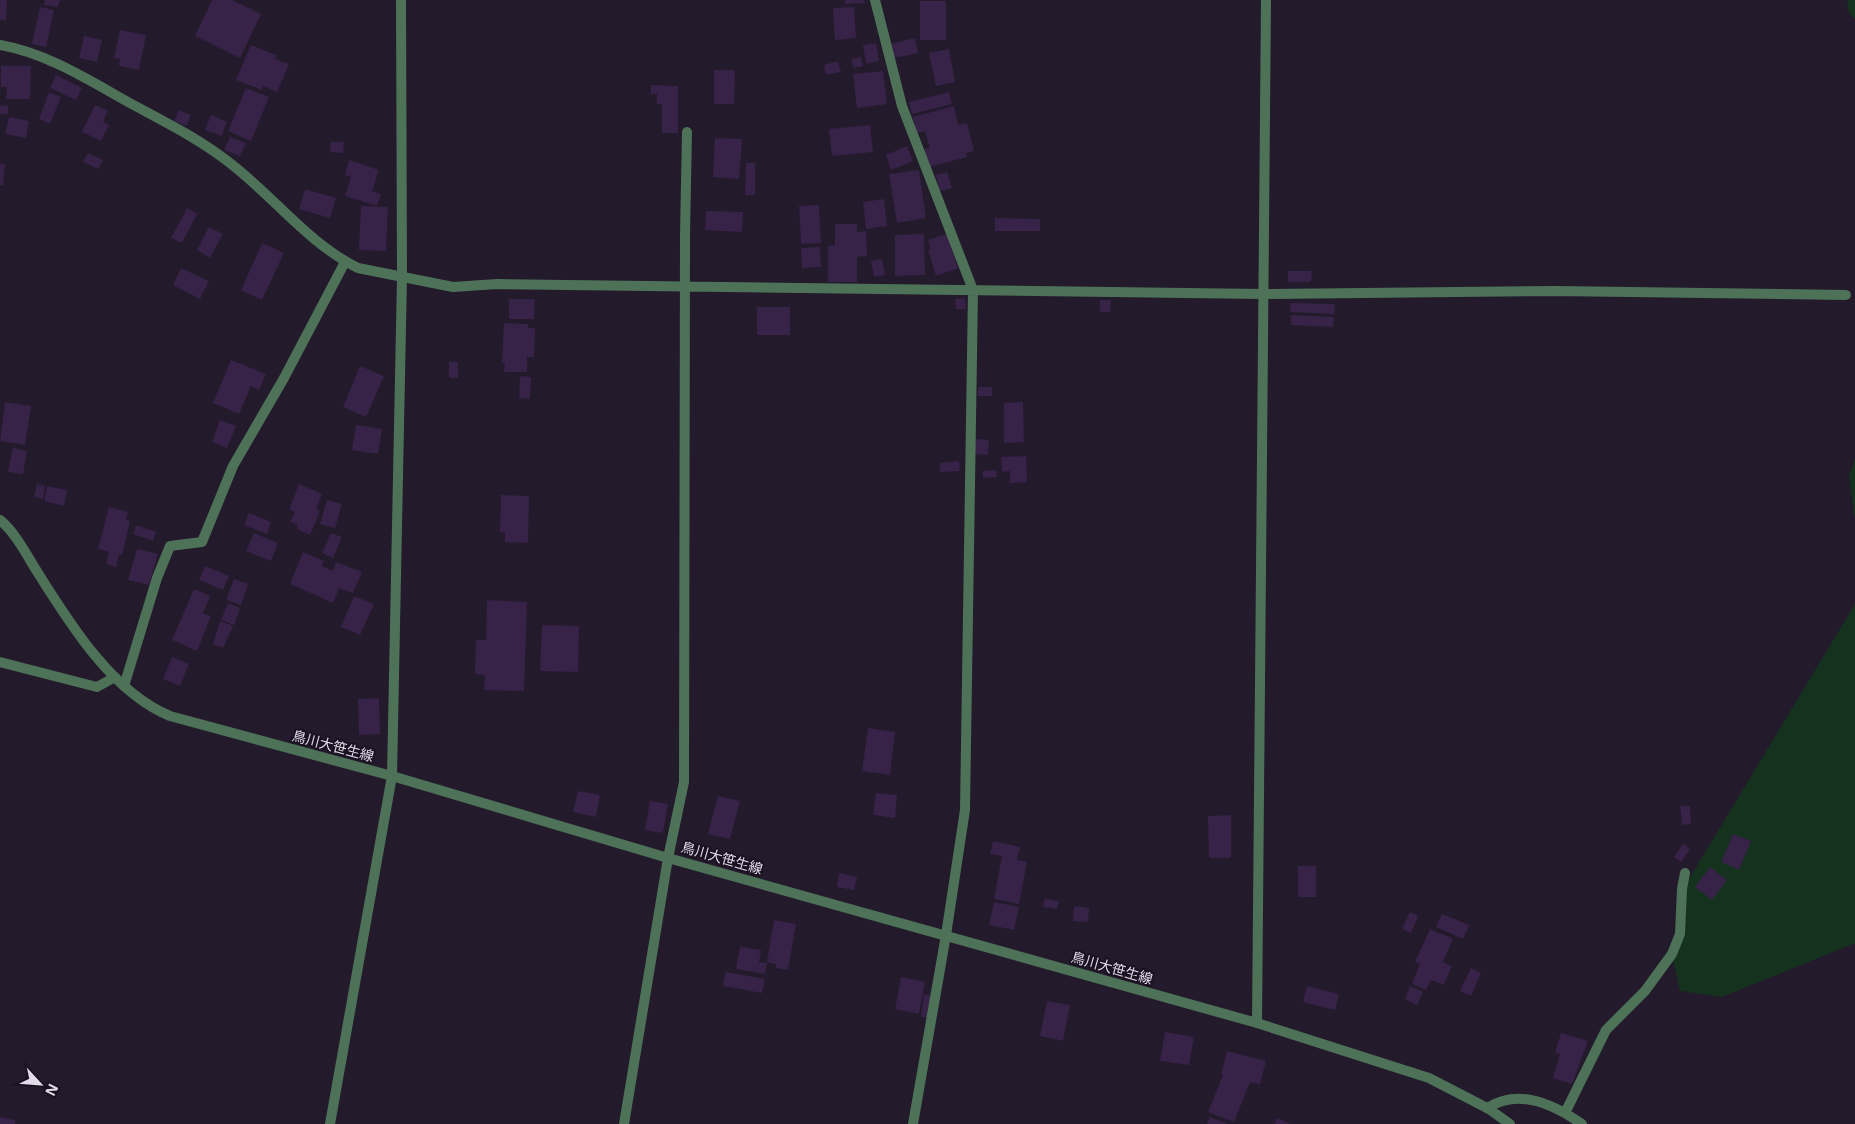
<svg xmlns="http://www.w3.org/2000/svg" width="1855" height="1124" font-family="'Open Sans','Noto Sans JP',sans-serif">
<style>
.green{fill:#15321f}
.building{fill:#372248}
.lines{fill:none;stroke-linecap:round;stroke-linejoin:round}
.minor{stroke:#4d7258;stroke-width:10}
.tertiary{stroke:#4d7258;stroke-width:10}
.labels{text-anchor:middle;stroke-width:4;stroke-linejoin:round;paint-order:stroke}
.street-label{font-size:14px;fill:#e2dce8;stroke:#1a1121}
</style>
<rect width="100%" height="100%" fill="#231a2b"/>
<path class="green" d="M 1847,0 L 1855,0 L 1855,19 L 1849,13 Z
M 1855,458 L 1855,519 L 1849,477 Z
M 1855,604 L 1855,943 L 1722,997 L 1680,991 L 1673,960 L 1689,879 Z"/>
<path class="building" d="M 0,0 L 7,0 L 6,20 L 0,20 Z
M 45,0 L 60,0 L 58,7 L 44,5 Z
M 212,0 L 232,0 L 261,14 L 240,58 L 195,36 Z
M 845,0 L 864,0 L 865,3 L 845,4 Z
M 920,1 L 946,1 L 946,40 L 920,40 Z
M 40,7 L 54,10 L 46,47 L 32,44 Z
M 854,7 L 856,38 L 835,40 L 833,8 Z
M 120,30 L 146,35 L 139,70 L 119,66 L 120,59 L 114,58 Z
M 84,36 L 102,40 L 97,62 L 79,58 Z
M 915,38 L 918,53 L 894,58 L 891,44 Z
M 876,43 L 879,61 L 866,64 L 863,45 Z
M 251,45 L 276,55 L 275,59 L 289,64 L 277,92 L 263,86 L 262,90 L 236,80 Z
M 949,49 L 955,82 L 936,86 L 929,53 Z
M 861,57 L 863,66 L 853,68 L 851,59 Z
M 838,61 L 841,72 L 826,75 L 824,65 Z
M 1,66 L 31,66 L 30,99 L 6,99 L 7,87 L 1,87 Z
M 714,70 L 735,70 L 734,104 L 714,104 Z
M 883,71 L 887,104 L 857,108 L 853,74 Z
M 56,75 L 82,88 L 76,100 L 50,88 Z
M 651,85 L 678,86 L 678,133 L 662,133 L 662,104 L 657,104 L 657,94 L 651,94 Z
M 246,88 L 269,97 L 251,141 L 228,131 Z
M 49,92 L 61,97 L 50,124 L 39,119 Z
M 949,92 L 952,104 L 912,114 L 909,102 Z
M 0,105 L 8,106 L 8,114 L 0,114 Z
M 95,105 L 108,111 L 103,122 L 109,125 L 101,141 L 82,132 Z
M 954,106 L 958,125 L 967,123 L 974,151 L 966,153 L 967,157 L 929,167 L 924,149 L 930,148 L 925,131 L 917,133 L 913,117 Z
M 179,110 L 191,115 L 186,126 L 174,121 Z
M 211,115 L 227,122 L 222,136 L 205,130 Z
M 9,117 L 29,121 L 26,138 L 5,134 Z
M 870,125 L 873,152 L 832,156 L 829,129 Z
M 230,137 L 246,143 L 240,156 L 224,150 Z
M 715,138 L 742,139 L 739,179 L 713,177 Z
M 331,142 L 344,142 L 343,153 L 330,152 Z
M 907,146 L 913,161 L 891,170 L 886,155 Z
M 88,153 L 103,160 L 98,169 L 83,162 Z
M 349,160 L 379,170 L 372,191 L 381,194 L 377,206 L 345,196 L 351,177 L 345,175 Z
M 0,163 L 5,164 L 3,185 L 0,185 Z
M 746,163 L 755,163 L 755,195 L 745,195 Z
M 919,170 L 926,218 L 897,223 L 889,174 Z
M 947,172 L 952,188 L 940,191 L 936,175 Z
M 305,189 L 336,198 L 330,218 L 299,209 Z
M 884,199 L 887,226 L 866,229 L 863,202 Z
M 819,205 L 821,243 L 801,244 L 799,206 Z
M 361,206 L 388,207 L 386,251 L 359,250 Z
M 187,208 L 197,214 L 182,243 L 171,238 Z
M 706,211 L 743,212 L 742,232 L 705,230 Z
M 995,218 L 1040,219 L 1040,231 L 995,231 Z
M 835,224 L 857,224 L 857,232 L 866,231 L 867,256 L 857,257 L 857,282 L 828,282 L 828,246 L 835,246 Z
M 209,227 L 223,234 L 210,258 L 197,250 Z
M 924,234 L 925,275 L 895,276 L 895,235 Z
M 947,234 L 958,268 L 936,276 L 928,250 L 931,249 L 928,240 Z
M 262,243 L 284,253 L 262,300 L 241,290 Z
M 820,247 L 821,267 L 802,268 L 801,248 Z
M 882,259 L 885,275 L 874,277 L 871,261 Z
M 181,268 L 209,281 L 200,299 L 173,285 Z
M 1288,271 L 1312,271 L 1311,282 L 1288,282 Z
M 965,298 L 966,309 L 956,309 L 955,299 Z
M 509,299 L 535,299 L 534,319 L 509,319 Z
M 1100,300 L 1111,300 L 1110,312 L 1100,312 Z
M 1291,303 L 1335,304 L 1334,314 L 1290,312 Z
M 757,307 L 790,307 L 790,335 L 757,335 Z
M 1291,315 L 1334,317 L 1333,327 L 1291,325 Z
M 504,323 L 528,324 L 528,328 L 535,328 L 534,357 L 527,357 L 527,372 L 504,372 L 505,363 L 502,363 Z
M 231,360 L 266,374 L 259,390 L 251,386 L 239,414 L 213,403 Z
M 449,362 L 458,362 L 458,378 L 449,378 Z
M 360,366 L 384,376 L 366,417 L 343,407 Z
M 520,376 L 531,377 L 530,399 L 519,398 Z
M 978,387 L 992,387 L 992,396 L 978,396 Z
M 5,402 L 31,406 L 25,445 L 0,441 Z
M 1023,402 L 1024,442 L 1004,443 L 1004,403 Z
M 220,420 L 236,426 L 227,448 L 212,442 Z
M 356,425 L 382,429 L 378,454 L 352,450 Z
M 975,439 L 989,440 L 988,455 L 974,454 Z
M 13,448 L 27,451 L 23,474 L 8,472 Z
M 1026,456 L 1027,482 L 1010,483 L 1010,471 L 1002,472 L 1001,457 Z
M 959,461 L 960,471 L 940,472 L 940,463 Z
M 996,470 L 997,477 L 983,478 L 983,471 Z
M 37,484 L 45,486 L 43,499 L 34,497 Z
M 299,484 L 322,494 L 316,509 L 320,511 L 310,535 L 297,529 L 298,525 L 290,522 L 295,512 L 289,509 Z
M 47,486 L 67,490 L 64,506 L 44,501 Z
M 501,495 L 529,496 L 528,543 L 505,542 L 505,533 L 500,532 Z
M 327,500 L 342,504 L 335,528 L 320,524 Z
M 109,507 L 128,512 L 126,520 L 130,521 L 122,555 L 119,554 L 116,567 L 106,564 L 109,552 L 98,549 Z
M 249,513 L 271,522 L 267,534 L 244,525 Z
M 136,525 L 156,532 L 153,541 L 133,534 Z
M 254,533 L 278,543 L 271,561 L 246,551 Z
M 331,533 L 342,537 L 333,558 L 322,553 Z
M 137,549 L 158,554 L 149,585 L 128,580 Z
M 303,552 L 324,561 L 322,566 L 333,571 L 336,562 L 362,572 L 353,593 L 339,588 L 333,603 L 290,584 Z
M 205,566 L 229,576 L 223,590 L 199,580 Z
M 234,579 L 248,584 L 241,605 L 226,600 Z
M 194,589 L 210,596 L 203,613 L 211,616 L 197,651 L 172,640 Z
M 354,596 L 374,604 L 360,635 L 341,627 Z
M 487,600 L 527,602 L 524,691 L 484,690 L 485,675 L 475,674 L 476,640 L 486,640 Z
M 228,603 L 240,608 L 234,625 L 221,620 Z
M 220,621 L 233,626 L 223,648 L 213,644 Z
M 542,625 L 579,626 L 578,672 L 540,671 Z
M 172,657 L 189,664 L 180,686 L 163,679 Z
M 379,698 L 380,734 L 359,735 L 358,699 Z
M 868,728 L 895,732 L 890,775 L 862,771 Z
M 578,791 L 600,795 L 596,817 L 573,812 Z
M 876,793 L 897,795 L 895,818 L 873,815 Z
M 718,796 L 740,801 L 730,839 L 708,834 Z
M 650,801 L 668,804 L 663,833 L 645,830 Z
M 1680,806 L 1690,806 L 1691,824 L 1682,825 Z
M 1231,815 L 1231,858 L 1209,858 L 1208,816 Z
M 1733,834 L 1751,841 L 1739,870 L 1721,862 Z
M 993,841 L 1020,847 L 1017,860 L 1027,862 L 1019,904 L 994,899 L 1002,856 L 990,854 Z
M 1683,844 L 1690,849 L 1681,862 L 1674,857 Z
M 1298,866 L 1316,866 L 1316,897 L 1298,897 Z
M 1710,867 L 1727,880 L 1712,900 L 1695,887 Z
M 839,873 L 857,877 L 854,890 L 837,887 Z
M 1044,899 L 1059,901 L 1057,909 L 1043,907 Z
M 994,902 L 1019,907 L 1014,930 L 989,925 Z
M 1074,906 L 1089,908 L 1088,922 L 1073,921 Z
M 1410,912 L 1418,916 L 1411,933 L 1402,929 Z
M 1442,914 L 1469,925 L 1463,939 L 1436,927 Z
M 774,920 L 796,924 L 788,970 L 776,968 L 776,964 L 767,962 Z
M 1430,929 L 1453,939 L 1443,962 L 1452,966 L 1444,985 L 1431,980 L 1426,990 L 1412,984 L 1420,964 L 1415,962 Z
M 740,947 L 761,950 L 759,962 L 767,963 L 765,974 L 736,969 Z
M 1471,968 L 1481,973 L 1471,996 L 1460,991 Z
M 725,972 L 765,979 L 762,993 L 723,986 Z
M 901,977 L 925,982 L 919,1014 L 895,1009 Z
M 1307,986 L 1339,994 L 1335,1010 L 1303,1002 Z
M 1410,986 L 1423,992 L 1417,1005 L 1405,999 Z
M 924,994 L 933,996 L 929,1018 L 921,1017 Z
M 1047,1001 L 1070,1005 L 1063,1041 L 1040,1036 Z
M 1165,1032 L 1194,1037 L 1189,1065 L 1160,1061 Z
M 1561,1033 L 1588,1041 L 1572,1084 L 1553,1078 L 1560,1054 L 1555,1053 Z
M 1227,1051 L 1266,1061 L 1260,1084 L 1250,1082 L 1234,1122 L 1208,1112 L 1223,1075 L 1221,1074 Z
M 0,1117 L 15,1120 L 15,1124 L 0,1124 Z
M 1210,1117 L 1228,1124 L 1207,1124 Z
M 1277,1118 L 1291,1124 L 1274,1124 Z"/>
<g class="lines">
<path class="minor" d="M 875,0 L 902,106 L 973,290 L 965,810 L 946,935 L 913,1124
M 0,45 C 46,53 87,79 128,102 C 161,120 196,137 226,160 C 271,193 307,243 358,268 L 453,287 L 497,284 L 1262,294 L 1555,291 L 1846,295
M 0,662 L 97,687 L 115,677
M 124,686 L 157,578 L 170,546 L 202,542 L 233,466 L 284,378 L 345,262
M 1257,1023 L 1266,0
M 1487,1108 C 1520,1088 1553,1104 1582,1124
M 1565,1113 L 1606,1030 L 1645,991 L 1672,954 L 1680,934 L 1682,889 L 1685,873
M 330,1124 L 392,776 L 402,277 L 401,0
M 624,1124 L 668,858 L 684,782 L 685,235 L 687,132"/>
<path class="tertiary" d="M 0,520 C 16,533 27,556 38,573 C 70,624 113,693 170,716 L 392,776 L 668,858 L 1257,1023 L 1429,1078 L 1489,1109 L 1510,1124"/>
</g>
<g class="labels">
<g class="street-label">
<text transform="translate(333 746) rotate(15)" y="5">鳥川大笹生線</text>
<text transform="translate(722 858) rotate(16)" y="5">鳥川大笹生線</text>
<text transform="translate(1112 968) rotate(16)" y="5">鳥川大笹生線</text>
</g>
</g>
<g transform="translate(40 1084) rotate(116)" stroke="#1a1121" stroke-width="4" paint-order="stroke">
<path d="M0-4L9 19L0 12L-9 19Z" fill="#e2dce8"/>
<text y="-8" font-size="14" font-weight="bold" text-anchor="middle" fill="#e2dce8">N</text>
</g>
</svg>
